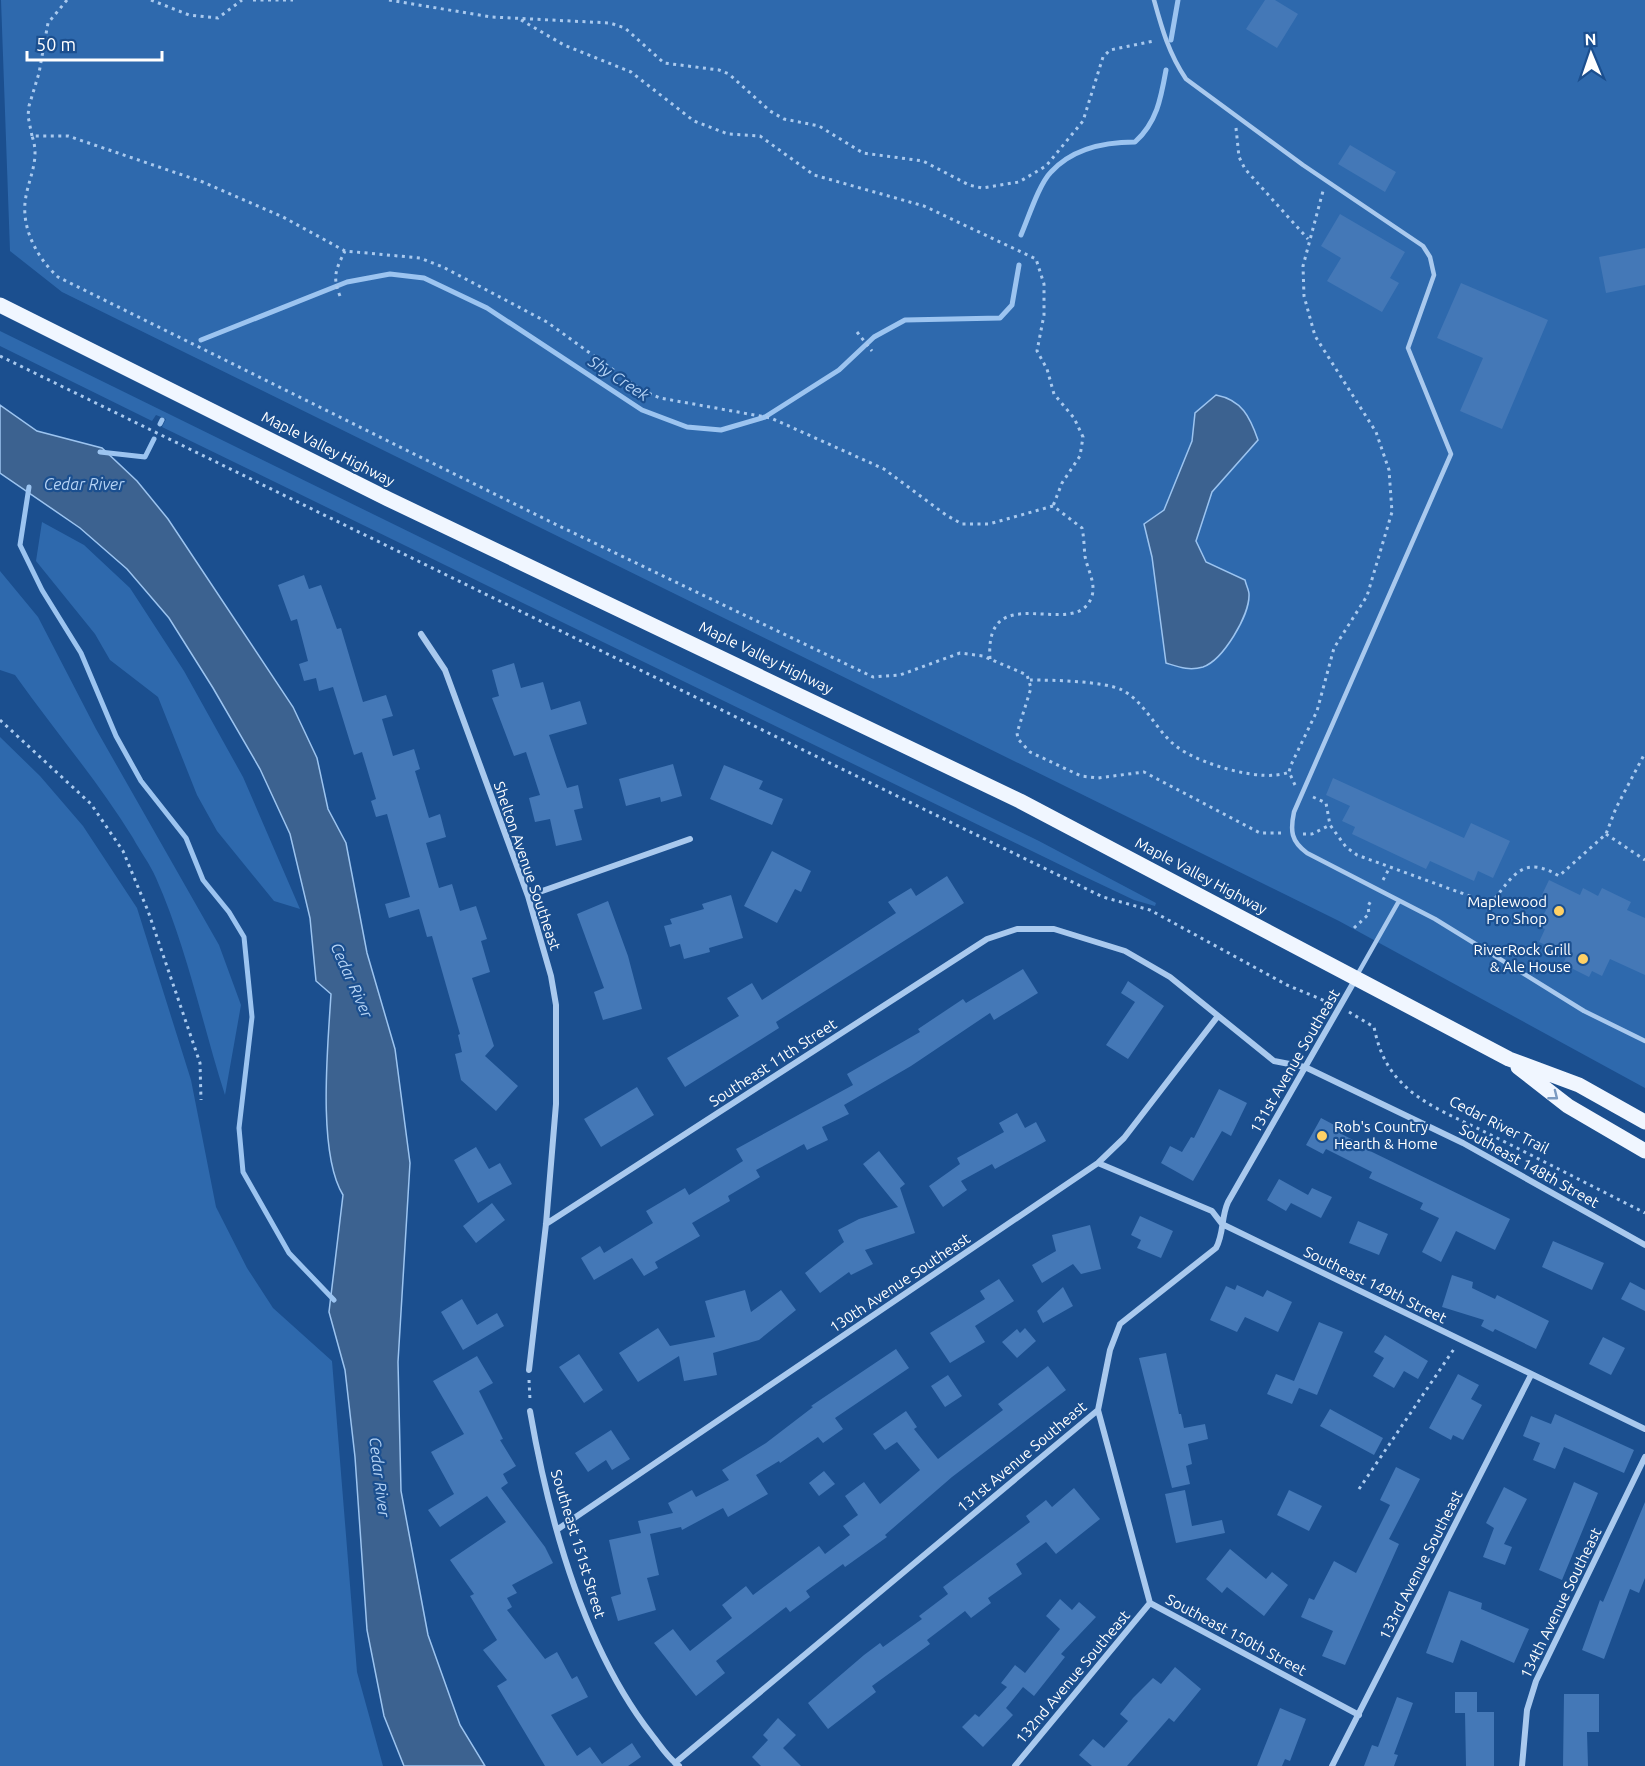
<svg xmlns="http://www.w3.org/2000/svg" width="1645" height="1766" font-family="Ubuntu,sans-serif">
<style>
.green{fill:#2e69ad}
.water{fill:#3c6290;stroke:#9cc4f0;stroke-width:1.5}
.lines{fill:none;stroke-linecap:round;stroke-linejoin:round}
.stream{stroke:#9cc4f0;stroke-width:5}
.building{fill:#4478b7}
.path{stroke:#a9c9ee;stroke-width:3;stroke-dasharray:3 4.5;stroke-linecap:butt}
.service{stroke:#a9c9ee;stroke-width:4.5}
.minor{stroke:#a9c9ee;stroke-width:6}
.primary{stroke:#f0f6ff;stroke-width:15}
.oneway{stroke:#7b9ac1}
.poi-dot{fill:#ffd166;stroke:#1b4f8f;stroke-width:2}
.labels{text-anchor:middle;stroke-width:4.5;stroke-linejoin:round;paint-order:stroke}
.street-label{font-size:15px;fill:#fff;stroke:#1b4f8f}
.poi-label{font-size:15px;fill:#fff;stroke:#1b4f8f;text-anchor:end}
.water-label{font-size:16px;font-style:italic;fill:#b5d3f5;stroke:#1b4f8f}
</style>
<rect width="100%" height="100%" fill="#1b4f8f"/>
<path class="green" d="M 1,0 L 1645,0 L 1645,1088 L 1339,921 L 62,292 L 10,251 Z
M 0,331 L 1039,841 L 1156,903 L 1155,906 L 1134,900 L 1079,874 L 162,427 L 166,419 L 156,415 L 152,421 L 0,346 Z
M 42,522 L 84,545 L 130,588 L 184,671 L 243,777 L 300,909 L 274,901 L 217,831 L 197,795 L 158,697 L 110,660 L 95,634 L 36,561 Z
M 0,571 L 38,617 L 96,729 L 219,945 L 241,1005 L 225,1095 C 202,1023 187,948 156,878 C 150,864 140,851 133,838 C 98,781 54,730 15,675 L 0,670 Z
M 0,737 L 40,776 L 83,826 L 137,908 L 191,1080 L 216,1207 L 247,1268 L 273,1308 L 332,1361 L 357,1672 L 383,1766 L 0,1766 Z"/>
<path class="water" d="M 1216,395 C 1242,400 1250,417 1258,440 L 1212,492 L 1196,541 L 1206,562 L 1245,580 C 1246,585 1249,590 1249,594 C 1250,615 1223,660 1203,667 C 1189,671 1179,667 1166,663 L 1152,557 L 1144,524 L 1164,510 L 1192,441 L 1195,413 Z
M 0,405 L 37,431 L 102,448 L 137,481 L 168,519 L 293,707 L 317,758 L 328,809 L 346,843 L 367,953 L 395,1049 L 410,1163 L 398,1362 L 401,1491 L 428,1635 L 460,1725 L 485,1766 L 404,1766 L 384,1716 L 367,1630 L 355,1457 L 345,1370 L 329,1312 L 343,1195 C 317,1153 328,1044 331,994 L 316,981 L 310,918 L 290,834 L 260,769 L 213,688 L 169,618 L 127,569 L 80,528 L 0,473 Z"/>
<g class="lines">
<path class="stream" d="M 1171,40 L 1178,0
M 1021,235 C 1028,219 1039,184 1051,172 C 1073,148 1104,142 1135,142 C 1157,122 1161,98 1166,70
M 201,340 L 347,282 L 390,274 L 424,278 L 487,308 L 642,410 L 687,427 L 721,430 L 765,417 L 839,370 L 874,337 L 905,320 L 1000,318 L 1012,305 L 1019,265
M 160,424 L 162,420
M 100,452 L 145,457 L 154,439
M 29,487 L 20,545 L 42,590 L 81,653 L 116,736 L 141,781 L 186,838 L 203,880 L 229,912 L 244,937 L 252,1017 L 239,1128 L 243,1172 L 289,1253 L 334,1300"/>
</g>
<path class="building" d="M 1265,0 L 1275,0 L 1298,14 L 1277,48 L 1246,29 Z
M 1350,145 L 1396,172 L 1385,192 L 1338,164 Z
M 1340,214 L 1405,252 L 1390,278 L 1399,283 L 1382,312 L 1327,281 L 1341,258 L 1321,246 Z
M 1645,248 L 1645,285 L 1606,293 L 1599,257 Z
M 1461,283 L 1548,320 L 1502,429 L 1460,411 L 1483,358 L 1437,338 Z
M 304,575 L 309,589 L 321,585 L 337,629 L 341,628 L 363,702 L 386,695 L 393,716 L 382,719 L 393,756 L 414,749 L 420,769 L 415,771 L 429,818 L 440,814 L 446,837 L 426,843 L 439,888 L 452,884 L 460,911 L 476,906 L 487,939 L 481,941 L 490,972 L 472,978 L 494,1046 L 485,1056 L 518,1086 L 496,1111 L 461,1080 L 455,1054 L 462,1052 L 458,1035 L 460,1034 L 432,936 L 427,937 L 419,909 L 389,918 L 385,904 L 410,897 L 387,814 L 376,817 L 371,801 L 376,799 L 362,752 L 354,755 L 333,687 L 319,691 L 316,678 L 304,681 L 299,664 L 308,661 L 297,619 L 291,621 L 278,585 Z
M 514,663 L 521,688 L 543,682 L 551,710 L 580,701 L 587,724 L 549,735 L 567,788 L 578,785 L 583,808 L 574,810 L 582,840 L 556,846 L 550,819 L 535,822 L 529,798 L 540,795 L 526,752 L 514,756 L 492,698 L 499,696 L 492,670 Z
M 673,764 L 682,796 L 661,802 L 660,797 L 626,806 L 619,779 Z
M 724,765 L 763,781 L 759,789 L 783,799 L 772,825 L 710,799 Z
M 1333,778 L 1464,838 L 1471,823 L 1510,841 L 1493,878 L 1478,871 L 1474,881 L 1430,861 L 1426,869 L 1352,834 L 1355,827 L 1342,821 L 1350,806 L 1326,795 Z
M 772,851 L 811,871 L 801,892 L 795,889 L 777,923 L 744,906 Z
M 947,876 L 964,903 L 776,1022 L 779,1028 L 685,1087 L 667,1058 L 739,1016 L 727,998 L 752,983 L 762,1000 L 896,913 L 888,902 L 911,888 L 916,896 Z
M 1549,880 L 1580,895 L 1583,888 L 1598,896 L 1602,888 L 1631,902 L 1627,910 L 1645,918 L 1645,975 L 1610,959 L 1602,976 L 1592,971 L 1589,977 L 1563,964 L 1567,955 L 1539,942 L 1545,929 L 1538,926 L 1547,908 L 1538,903 Z
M 731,895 L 743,938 L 709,948 L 710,952 L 684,959 L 680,944 L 670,947 L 664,926 L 672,924 L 670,919 L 704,909 L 702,904 Z
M 608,901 L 628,956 L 642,1009 L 603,1020 L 594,992 L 604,988 L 577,914 Z
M 1023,969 L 1038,993 L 994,1020 L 990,1013 L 911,1066 L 844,1105 L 849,1114 L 822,1127 L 828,1140 L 807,1150 L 804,1144 L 756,1170 L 760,1177 L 728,1196 L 730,1201 L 692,1223 L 700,1236 L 655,1262 L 658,1268 L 644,1276 L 632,1258 L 594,1280 L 581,1258 L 600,1246 L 604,1253 L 653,1223 L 646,1211 L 685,1188 L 689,1195 L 743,1161 L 736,1149 L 853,1085 L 847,1074 L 920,1032 L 918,1029 L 963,999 L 966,1003 Z
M 1128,981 L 1164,1006 L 1128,1059 L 1106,1045 L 1135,1002 L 1121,993 Z
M 637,1087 L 654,1115 L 601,1147 L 584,1119 Z
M 1219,1089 L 1247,1103 L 1231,1136 L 1222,1131 L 1193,1181 L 1161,1163 L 1170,1146 L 1182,1152 L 1191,1137 L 1194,1138 Z
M 1017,1113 L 1025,1128 L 1036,1122 L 1046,1141 L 995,1169 L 992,1164 L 961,1181 L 967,1190 L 943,1207 L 929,1186 L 960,1164 L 957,1158 L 1004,1132 L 999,1123 Z
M 1321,1118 L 1338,1127 L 1336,1131 L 1370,1149 L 1370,1151 L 1510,1219 L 1495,1250 L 1456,1231 L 1441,1262 L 1422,1252 L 1439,1218 L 1420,1209 L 1423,1203 L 1369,1178 L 1372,1172 L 1326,1149 L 1323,1154 L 1306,1145 Z
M 476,1147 L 489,1169 L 500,1163 L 512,1184 L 478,1203 L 454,1160 Z
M 879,1151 L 905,1184 L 900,1188 L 915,1233 L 865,1250 L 873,1264 L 851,1275 L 849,1272 L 820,1293 L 805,1273 L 844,1242 L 838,1230 L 859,1219 L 898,1207 L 863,1164 Z
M 1279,1179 L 1308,1195 L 1312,1188 L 1332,1197 L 1321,1218 L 1291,1203 L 1286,1211 L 1267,1200 Z
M 492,1203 L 505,1220 L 476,1243 L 463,1226 Z
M 1140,1216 L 1173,1231 L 1161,1258 L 1137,1248 L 1141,1240 L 1131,1235 Z
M 1358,1221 L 1388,1234 L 1379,1255 L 1349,1243 Z
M 1090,1225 L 1101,1269 L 1081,1274 L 1073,1264 L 1042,1283 L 1032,1265 L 1056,1251 L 1052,1235 Z
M 1553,1241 L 1604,1263 L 1592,1290 L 1542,1267 Z
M 1452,1275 L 1473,1282 L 1472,1288 L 1495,1299 L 1497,1295 L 1549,1321 L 1536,1349 L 1495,1329 L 1493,1332 L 1481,1326 L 1484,1320 L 1442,1307 Z
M 999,1279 L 1014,1301 L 975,1326 L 985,1342 L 950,1363 L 930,1333 L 985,1299 L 980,1291 Z
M 1630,1282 L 1645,1290 L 1645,1311 L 1621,1299 Z
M 1237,1285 L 1263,1297 L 1267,1290 L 1292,1302 L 1278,1332 L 1245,1317 L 1237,1332 L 1210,1320 L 1226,1286 L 1235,1290 Z
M 1063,1287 L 1073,1306 L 1043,1323 L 1037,1311 Z
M 745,1290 L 751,1312 L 781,1290 L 796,1310 L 759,1340 L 713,1353 L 717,1375 L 684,1381 L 679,1356 L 638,1382 L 619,1353 L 658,1328 L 670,1346 L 715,1337 L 705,1301 Z
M 462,1299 L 477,1325 L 497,1313 L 504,1326 L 463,1350 L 441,1312 Z
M 1319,1322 L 1343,1332 L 1317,1395 L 1299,1388 L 1292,1404 L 1267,1394 L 1276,1374 L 1294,1381 Z
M 1025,1328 L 1036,1341 L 1017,1358 L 1002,1342 L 1017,1329 L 1020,1333 Z
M 1385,1335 L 1428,1361 L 1418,1379 L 1404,1371 L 1394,1388 L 1373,1376 L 1384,1358 L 1374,1352 Z
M 1603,1337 L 1625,1348 L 1611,1375 L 1589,1364 Z
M 896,1349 L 909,1368 L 835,1418 L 843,1429 L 823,1443 L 818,1437 L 780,1463 L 779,1461 L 756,1475 L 768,1494 L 728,1517 L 723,1508 L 682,1530 L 681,1527 L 650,1534 L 659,1575 L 647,1578 L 656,1610 L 618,1621 L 611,1597 L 621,1594 L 609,1540 L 641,1533 L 638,1521 L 673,1513 L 668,1503 L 692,1490 L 696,1497 L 729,1480 L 722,1470 L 766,1443 L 813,1407 L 811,1406 Z
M 1166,1353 L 1179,1414 L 1181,1414 L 1184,1428 L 1205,1424 L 1208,1439 L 1188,1444 L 1192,1464 L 1186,1466 L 1190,1484 L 1172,1488 L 1139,1358 Z
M 579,1354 L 603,1390 L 584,1403 L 559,1367 Z
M 477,1356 L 493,1383 L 479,1391 L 503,1439 L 500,1440 L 516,1466 L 503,1474 L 508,1483 L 501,1488 L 545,1547 L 553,1563 L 512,1585 L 517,1593 L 507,1598 L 512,1607 L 507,1610 L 545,1659 L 557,1652 L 572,1679 L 577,1676 L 588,1697 L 551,1715 L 577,1756 L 590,1747 L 602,1764 L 632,1743 L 641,1757 L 628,1766 L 545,1766 L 497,1686 L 507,1680 L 483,1650 L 497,1640 L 470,1596 L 474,1594 L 450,1560 L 506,1522 L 487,1496 L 440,1527 L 428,1510 L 454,1494 L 431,1452 L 464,1434 L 433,1381 Z
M 1048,1366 L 1066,1390 L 952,1477 L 885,1535 L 887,1537 L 845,1567 L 843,1564 L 806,1591 L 810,1597 L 790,1612 L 786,1607 L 716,1661 L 725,1673 L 696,1696 L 654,1643 L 673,1629 L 690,1651 L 732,1618 L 722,1605 L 746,1586 L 753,1595 L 819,1546 L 825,1554 L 850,1535 L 843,1526 L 858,1515 L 845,1496 L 864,1482 L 880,1504 L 920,1470 L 897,1442 L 885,1450 L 873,1434 L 906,1411 L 917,1427 L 914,1429 L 938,1459 L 1003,1410 L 998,1404 Z
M 1458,1374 L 1479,1385 L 1471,1399 L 1482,1405 L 1463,1440 L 1453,1435 L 1451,1440 L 1429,1428 Z
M 948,1375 L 962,1396 L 945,1407 L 931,1386 Z
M 1330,1409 L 1383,1438 L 1374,1455 L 1320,1426 Z
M 1555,1414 L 1634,1450 L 1624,1473 L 1564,1447 L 1555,1469 L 1533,1460 L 1540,1443 L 1523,1436 L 1531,1416 L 1551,1424 Z
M 611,1430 L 630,1459 L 612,1470 L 606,1460 L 588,1472 L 575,1453 Z
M 1396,1467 L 1420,1479 L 1389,1539 L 1399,1544 L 1345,1665 L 1322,1656 L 1333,1631 L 1301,1617 L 1309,1598 L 1314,1600 L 1334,1561 L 1356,1573 L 1390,1505 L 1380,1500 Z
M 824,1471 L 835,1484 L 819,1496 L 809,1483 Z
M 1574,1482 L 1598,1493 L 1562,1580 L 1539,1570 Z
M 1504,1487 L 1527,1499 L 1504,1544 L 1512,1547 L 1505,1565 L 1483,1557 L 1494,1528 L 1486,1523 Z
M 1074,1488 L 1100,1519 L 1056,1554 L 1046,1542 L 1016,1564 L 1022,1574 L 988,1598 L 991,1603 L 971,1618 L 965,1611 L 927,1640 L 930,1644 L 872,1686 L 876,1692 L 828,1729 L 808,1703 L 864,1655 L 880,1643 L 883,1647 L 922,1619 L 919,1616 L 948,1594 L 943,1587 L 1030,1522 L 1026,1516 L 1046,1500 L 1052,1507 Z
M 1185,1490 L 1192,1526 L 1222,1520 L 1225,1533 L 1176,1543 L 1165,1494 Z
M 1289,1490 L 1322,1506 L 1309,1531 L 1277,1515 Z
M 1645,1502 L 1645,1578 L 1639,1593 L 1630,1589 L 1604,1659 L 1582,1650 L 1600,1600 L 1603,1602 Z
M 1230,1549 L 1266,1579 L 1272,1572 L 1288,1585 L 1264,1616 L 1227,1587 L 1222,1593 L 1206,1579 Z
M 1449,1591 L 1482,1603 L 1481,1609 L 1529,1629 L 1514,1663 L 1461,1640 L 1453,1663 L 1426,1653 Z
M 1060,1599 L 1072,1610 L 1079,1602 L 1096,1617 L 1061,1654 L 1065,1657 L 1034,1696 L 1023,1687 L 1006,1708 L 1013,1715 L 983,1747 L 962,1727 L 975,1714 L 979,1717 L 1007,1687 L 1001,1683 L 1015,1665 L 1025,1673 L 1060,1629 L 1046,1616 Z
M 1175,1667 L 1201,1689 L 1174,1722 L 1169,1718 L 1127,1766 L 1092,1766 L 1079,1755 L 1093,1739 L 1104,1748 L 1128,1721 L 1120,1714 L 1133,1698 L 1153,1678 L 1161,1684 Z
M 1455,1692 L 1477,1692 L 1477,1712 L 1494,1712 L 1494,1766 L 1466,1766 L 1465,1713 L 1455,1713 Z
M 1564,1694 L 1599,1694 L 1599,1732 L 1587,1732 L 1588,1766 L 1563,1766 Z
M 1397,1697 L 1413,1703 L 1394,1754 L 1398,1755 L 1394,1766 L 1364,1766 L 1372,1745 L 1378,1747 Z
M 1280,1708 L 1306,1719 L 1290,1761 L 1285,1759 L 1282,1766 L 1257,1766 Z
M 778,1718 L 796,1735 L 783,1748 L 801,1766 L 761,1766 L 752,1757 L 768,1740 L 763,1735 Z"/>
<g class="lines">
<path class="path" d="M 151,0 L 189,15 L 218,18 L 242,0
M 253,0 L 293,0
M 389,0 L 491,17 L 610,23 L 625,28 L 664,63 L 719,70 L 729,74 L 770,111 L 784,119 L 819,126 L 863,153 L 923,161 L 969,185 L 982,188 L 1019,182 L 1046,166 L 1083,121 L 1103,57 L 1110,50 L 1154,41
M 521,20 L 564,45 L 631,72 L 694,121 L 728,134 L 760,136 L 814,175 L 924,206 L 1036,259 L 1044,284 L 1044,315 L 1037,351 L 1047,369 L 1054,394 L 1074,418 L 1083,437 L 1080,456 L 1062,483 L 1053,506
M 1236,128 L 1239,157 L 1245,169 L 1308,239
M 32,136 L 28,116 L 29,106 L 39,73 L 48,23 L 67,0
M 340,296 C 332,277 336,269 345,251
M 857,332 L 872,351
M 0,356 L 1103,897 L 1150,910 L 1287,985 L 1330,1003
M 990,659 C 984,575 1077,643 1092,596 C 1096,582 1087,569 1085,556 C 1084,547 1084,537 1082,528 L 1053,506 L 989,524 L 962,524 L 946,515 L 884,469 L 771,418 L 660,398 L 641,390 L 547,322 L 443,267 L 420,258 L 345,251 L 283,217 L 203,182 L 68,136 L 32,136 C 40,158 30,175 26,196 C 20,226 36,257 58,277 L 557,525 L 873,677 L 900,675 L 960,653 L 983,656 L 1027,675 L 1031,688 L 1017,733 L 1018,739 L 1030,752 L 1081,776 L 1098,778 L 1144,772 L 1260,833 L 1281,833
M 1030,680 C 1052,680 1104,681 1122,690 C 1147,703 1157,734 1180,749 C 1204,765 1263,783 1289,772
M 0,720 L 91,804 L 123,851 L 148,911 L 200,1063 L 201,1100
M 1295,785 L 1289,772 L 1291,765 L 1317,711 L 1334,648 L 1367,596 L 1392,512 L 1389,470 L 1376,432 L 1315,336 L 1304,296 L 1303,266 L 1323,191
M 1313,797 L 1326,803 L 1330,825
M 1303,834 L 1312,834 L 1330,825 L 1346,847 L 1357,855 L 1486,902 L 1493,901 C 1514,874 1524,855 1559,876 L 1606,834 L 1616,808 L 1645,753
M 1606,834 L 1645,860
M 1383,880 L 1390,867
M 1354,928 L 1369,914 L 1368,906 L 1372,899
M 1349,1012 L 1374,1027 C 1378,1047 1385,1065 1399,1080 C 1420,1104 1457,1118 1485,1132 C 1539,1159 1592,1186 1645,1213
M 529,1380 L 530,1400
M 1359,1489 L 1454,1349"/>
<path class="service" d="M 1154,0 C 1162,29 1169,54 1186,79 L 1303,165 L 1423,246 L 1430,257 L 1434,275 L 1408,348 L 1451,454 L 1294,812 C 1290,831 1291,841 1307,853 L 1435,919 L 1584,1011 L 1645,1041
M 1356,977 L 1399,901"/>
<path class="minor" d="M 421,634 L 445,670 L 528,896 L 551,976 L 556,1005 L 556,1104 L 546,1224 L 529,1370
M 528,896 L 690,839
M 1098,1163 L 1212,1211 L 1222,1224 L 1645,1429
M 546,1224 L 987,939 L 1017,929 L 1054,929 L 1125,951 L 1170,977 L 1274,1061 L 1305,1067 L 1463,1143 L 1645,1245
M 1098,1410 L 1150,1603 L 1359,1715
M 530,1411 C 549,1520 583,1647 652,1735 C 660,1745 668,1758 679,1766
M 558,1529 L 1098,1163 L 1124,1138 L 1218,1016
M 675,1763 L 1098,1410 L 1110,1350 L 1120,1324 L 1216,1248 C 1224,1234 1221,1217 1228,1202 L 1355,980
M 1015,1766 L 1150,1603
M 1332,1766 L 1531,1375
M 1522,1766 L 1527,1710 L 1536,1681 L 1645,1457"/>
<path class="primary" d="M 0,305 L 388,499 L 1020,801 L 1509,1059 L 1579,1085 L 1645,1122
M 1518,1067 L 1568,1106 L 1645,1151"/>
</g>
<defs><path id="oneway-chevron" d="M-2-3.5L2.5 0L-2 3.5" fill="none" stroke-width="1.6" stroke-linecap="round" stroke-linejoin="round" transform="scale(1.5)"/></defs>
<use class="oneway" href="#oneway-chevron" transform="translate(1554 1096) rotate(38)"/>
<g class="poi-dot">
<circle cx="1559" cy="911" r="6"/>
<circle cx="1583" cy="959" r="6"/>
<circle cx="1322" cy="1136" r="6"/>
</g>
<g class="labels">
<g class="street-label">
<text transform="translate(328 449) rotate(27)" y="5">Maple Valley Highway</text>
<text transform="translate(766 658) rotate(26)" y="5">Maple Valley Highway</text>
<text transform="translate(527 866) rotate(71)" y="5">Shelton Avenue Southeast</text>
<text transform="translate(1201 876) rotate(28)" y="5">Maple Valley Highway</text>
<text transform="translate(1295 1061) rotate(-60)" y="5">131st Avenue Southeast</text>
<text transform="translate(773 1063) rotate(-33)" y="5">Southeast 11th Street</text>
<text transform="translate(1499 1125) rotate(27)" y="5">Cedar River Trail</text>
<text transform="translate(1529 1166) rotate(29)" y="5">Southeast 148th Street</text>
<text transform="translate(900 1283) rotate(-34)" y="5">130th Avenue Southeast</text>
<text transform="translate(1375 1285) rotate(26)" y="5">Southeast 149th Street</text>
<text transform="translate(1022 1457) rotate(-40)" y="5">131st Avenue Southeast</text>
<text transform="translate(578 1544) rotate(73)" y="5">Southeast 151st Street</text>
<text transform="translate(1421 1565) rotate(-63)" y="5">133rd Avenue Southeast</text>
<text transform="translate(1561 1603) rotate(-64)" y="5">134th Avenue Southeast</text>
<text transform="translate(1236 1635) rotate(28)" y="5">Southeast 150th Street</text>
<text transform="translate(1073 1677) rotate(-50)" y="5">132nd Avenue Southeast</text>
</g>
<g class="poi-label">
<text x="1547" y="907">Maplewood<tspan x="1547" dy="17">Pro Shop</tspan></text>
<text x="1571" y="955">RiverRock Grill<tspan x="1571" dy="17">&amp; Ale House</tspan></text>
<text x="1334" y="1132" text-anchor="start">Rob's Country<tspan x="1334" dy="17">Hearth &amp; Home</tspan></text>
</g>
<g class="water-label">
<text transform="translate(619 378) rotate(33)" y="6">Shy Creek</text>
<text x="84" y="490">Cedar River</text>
<text transform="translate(352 980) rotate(66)" y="6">Cedar River</text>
<text transform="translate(380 1477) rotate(83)" y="6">Cedar River</text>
</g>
</g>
<g transform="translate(1591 54) rotate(358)" stroke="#1b4f8f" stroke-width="4.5" paint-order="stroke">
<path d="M0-4.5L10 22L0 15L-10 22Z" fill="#ffffff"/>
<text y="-9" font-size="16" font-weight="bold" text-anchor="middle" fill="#ffffff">N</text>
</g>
<path d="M27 51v9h135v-9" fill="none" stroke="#ffffff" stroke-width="3"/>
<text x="36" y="51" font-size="18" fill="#ffffff" stroke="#1b4f8f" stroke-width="4.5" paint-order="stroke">50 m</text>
</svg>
